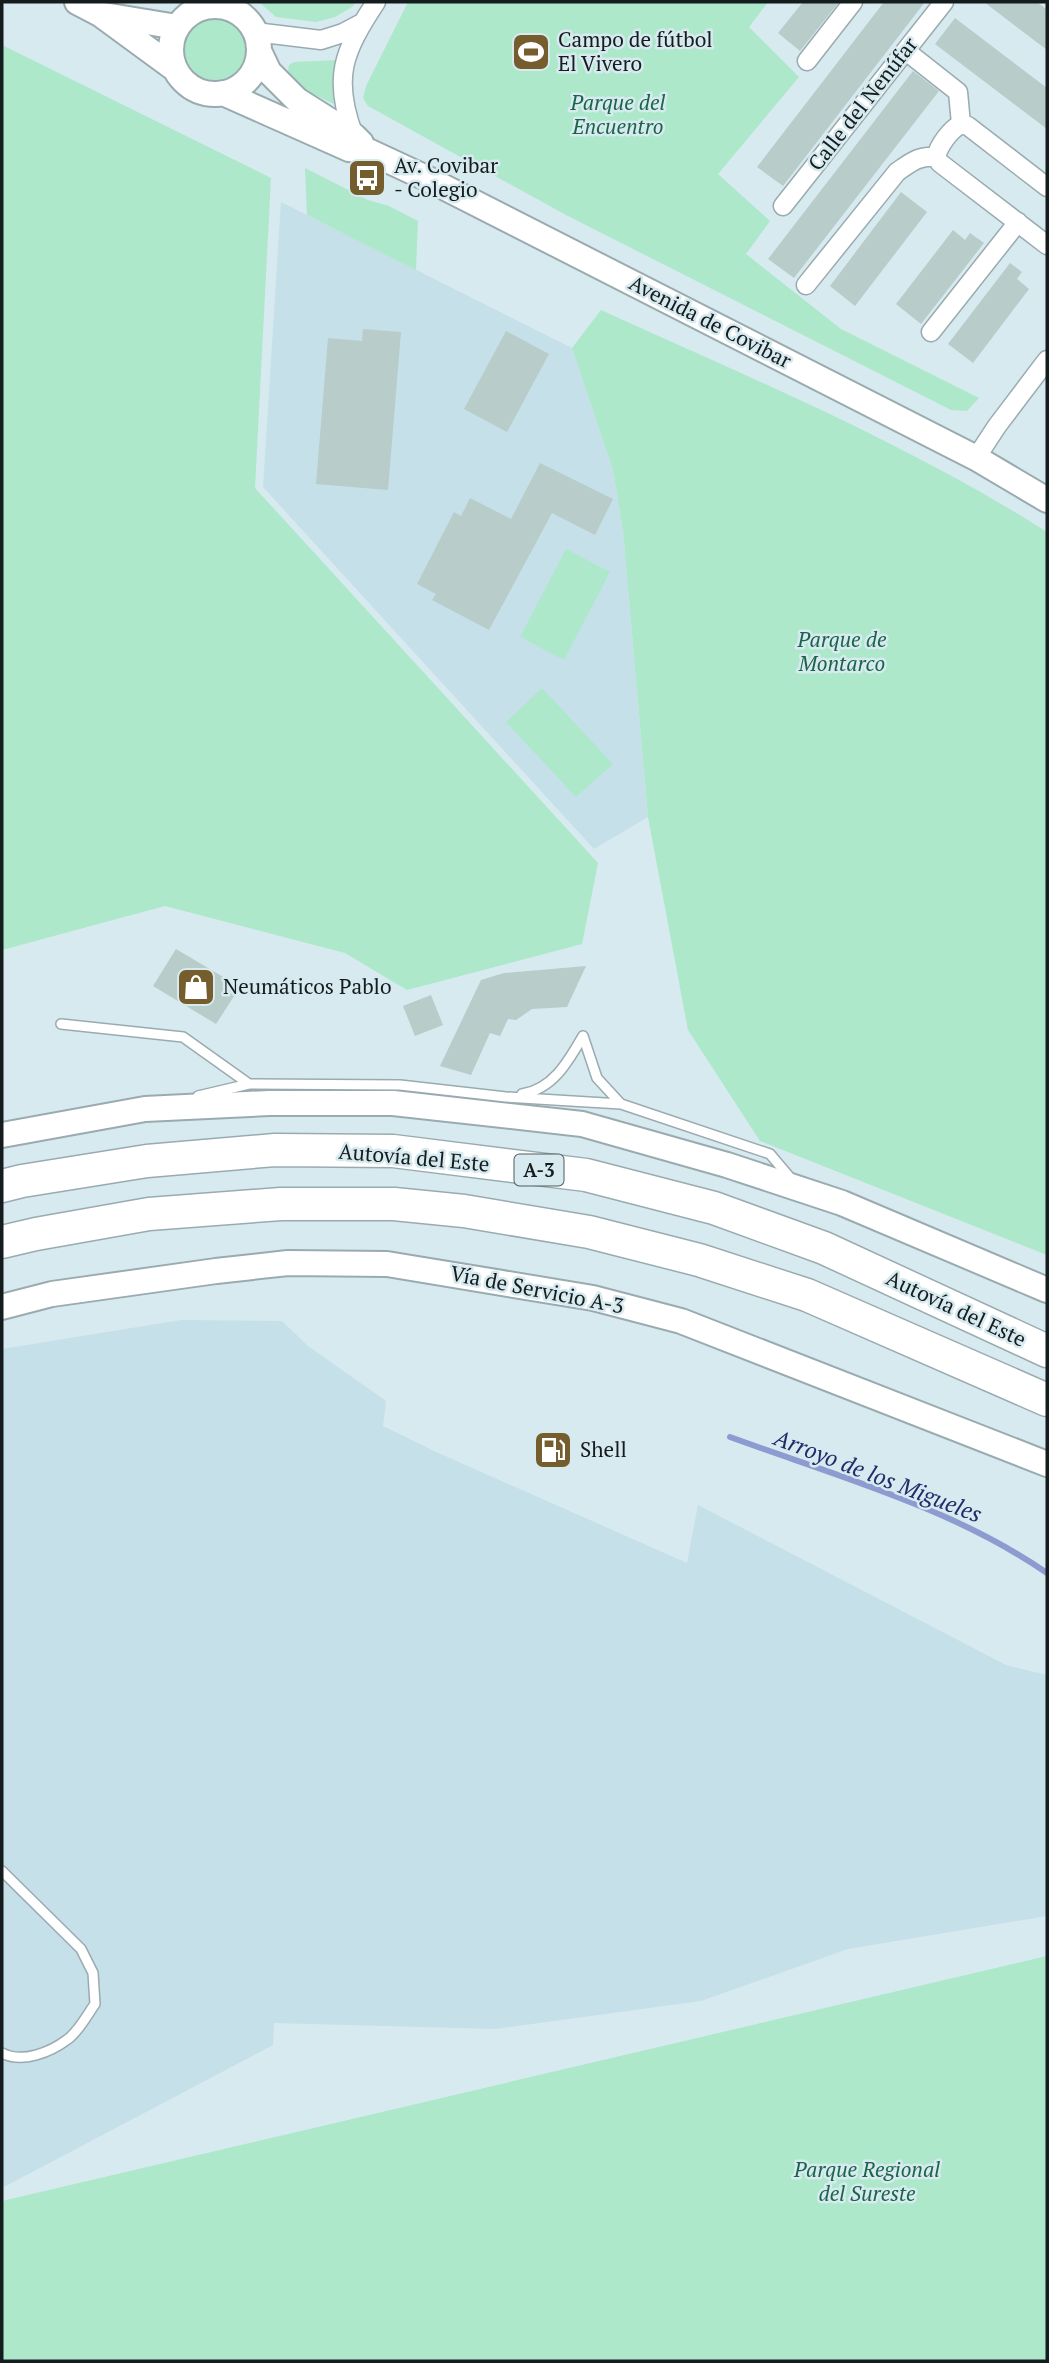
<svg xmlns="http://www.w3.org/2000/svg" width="1049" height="2363" font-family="'PT Serif',serif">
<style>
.built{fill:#c5e0e8}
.green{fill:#ade8cb}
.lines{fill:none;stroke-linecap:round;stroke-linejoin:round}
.stream{stroke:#8d9cd0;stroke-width:6}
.building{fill:#b8ccca}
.lane-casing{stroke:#9aabb0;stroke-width:12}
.street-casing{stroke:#9aabb0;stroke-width:21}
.secondary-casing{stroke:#9aabb0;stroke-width:28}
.highway-casing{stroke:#9aabb0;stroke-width:35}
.lane{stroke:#fff;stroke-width:9}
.street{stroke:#fff;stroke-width:18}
.secondary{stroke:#fff;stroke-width:24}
.highway{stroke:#fff;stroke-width:32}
.labels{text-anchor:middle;stroke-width:5;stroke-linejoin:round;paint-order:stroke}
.shield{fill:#d7eaef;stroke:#4f5a5d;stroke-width:2}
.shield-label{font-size:19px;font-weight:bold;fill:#151c1e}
.poi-label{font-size:21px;fill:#151c1e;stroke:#d7eaef;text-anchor:start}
.park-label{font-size:21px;font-style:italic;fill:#1a6548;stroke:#d7eaef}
.street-label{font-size:21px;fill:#151c1e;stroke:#d7eaef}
.water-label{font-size:23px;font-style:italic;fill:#212c6a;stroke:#d7eaef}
</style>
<rect width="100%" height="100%" fill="#d7eaef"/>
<path class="built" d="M 281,202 L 572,348 L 613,470 L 623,531 L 648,817 L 594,849 L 263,487 Z
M 181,1320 L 282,1321 L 308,1346 L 386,1401 L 383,1426 L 434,1451 L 687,1563 L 698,1505 L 1006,1665 L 1047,1675 L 1047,1916 L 848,1949 L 701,2001 L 495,2029 L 274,2023 L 273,2045 L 2,2188 L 2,1349 Z"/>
<path class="green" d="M 259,2 L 356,2 L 352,7 L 335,17 L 316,22 L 276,17 Z
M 408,2 L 768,2 L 749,27 L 799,77 L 718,174 L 770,221 L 746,254 L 841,329 L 979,398 L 967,411 L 951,410 L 566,215 L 368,106 L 363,98 L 366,86 Z
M182 48a32 32 0 1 1 64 0a32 32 0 1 1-64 0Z
M 2,45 L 271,178 L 255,488 L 598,863 L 582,944 L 407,990 L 345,953 L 165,906 L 2,950 Z
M 337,60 L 336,105 L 307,91 L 288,72 L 289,65 L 294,62 Z
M 305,168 L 368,200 L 389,206 L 418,221 L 416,270 L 307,215 Z
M 601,310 C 753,379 907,443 1047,532 L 1047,1255 L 760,1141 L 688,1030 L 648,817 L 623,531 L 613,470 L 572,348 Z
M 566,549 L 610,572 L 564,660 L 520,637 Z
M 542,688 L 613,764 L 576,797 L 506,722 Z
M 1047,1956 L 1047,2361 L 2,2361 L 2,2201 Z"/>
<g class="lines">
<path class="stream" d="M 730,1437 C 837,1476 953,1508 1047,1573"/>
</g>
<path class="building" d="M 803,2 L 839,2 L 800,51 L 778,33 Z
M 884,2 L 925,2 L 783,186 L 757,167 Z
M 984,2 L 1037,2 L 1047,10 L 1047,50 Z
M 955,18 L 1047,88 L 1047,129 L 935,44 Z
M 913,71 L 939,91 L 794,278 L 768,259 Z
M 901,192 L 927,212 L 855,306 L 830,286 Z
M 953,230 L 965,240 L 970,233 L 984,243 L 921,324 L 896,304 Z
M 1010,263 L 1022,272 L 1017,279 L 1029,289 L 973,363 L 948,344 Z
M 363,329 L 401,332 L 388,490 L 316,484 L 328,338 L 362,341 Z
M 506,331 L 549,354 L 507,432 L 464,409 Z
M 540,463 L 613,499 L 595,535 L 552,513 L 489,630 L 432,600 L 436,594 L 417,584 L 454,512 L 461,516 L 470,498 L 511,519 Z
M 176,949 L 240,987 L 216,1024 L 153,986 Z
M 586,966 L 567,1007 L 532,1009 L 516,1020 L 508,1019 L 500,1036 L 490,1033 L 471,1075 L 440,1066 L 481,980 L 504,973 Z
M 431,995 L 443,1025 L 415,1036 L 403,1006 Z"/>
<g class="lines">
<defs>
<path id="lane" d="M 61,1024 L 183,1037 L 249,1084
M 583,1036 L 597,1078 L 621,1104
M 522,1094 C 553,1089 568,1062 583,1036
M 198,1096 L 249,1084 L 400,1085 L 506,1097 L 621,1104 L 770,1154 L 792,1180
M 2,1871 L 81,1949 L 93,1973 L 95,2004 C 87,2015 79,2031 68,2039 C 51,2052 22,2064 2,2053"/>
<path id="street" d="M 234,2 L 236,11
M 199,9 L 200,2
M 255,32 L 321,40 L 343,33 L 362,23
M 906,51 L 958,92 L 961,124
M 807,61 L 853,2
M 354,136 C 332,78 343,52 376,2
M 1047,187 L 968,126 L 961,124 C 950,130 939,145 936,157 L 940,163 L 1047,245
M 783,206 L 944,2
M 806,285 L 897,172 C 910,163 919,155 936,157
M 931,332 L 1018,222
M 976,458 L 997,426 L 1047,360"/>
<path id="secondary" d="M 77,2 L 100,14 L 175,69
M171 50a44 44 0 1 1 88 0a44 44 0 1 1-88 0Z
M 104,15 L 177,27
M 259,51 L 269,72 L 297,100 L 354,136 L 361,143
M 223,93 L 349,149 L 368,151 L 426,178 L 976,458 L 1047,500
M 2,1135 L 145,1109 L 269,1103 L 393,1103 L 582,1124 L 727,1165 L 842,1203 L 1047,1290
M 2,1307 L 52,1294 L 216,1271 L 288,1263 L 387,1264 L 593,1298 L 681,1321 L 1047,1464"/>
<path id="highway" d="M 2,1186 L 22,1181 L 147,1161 L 275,1150 L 393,1151 L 586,1175 L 714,1208 L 824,1248 L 1047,1351
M 2,1242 L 36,1234 L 149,1214 L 281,1204 L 394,1204 L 464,1211 L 589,1232 L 699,1260 L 807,1295 L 1047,1400"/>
</defs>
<use href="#lane" class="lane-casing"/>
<use href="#street" class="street-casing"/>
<use href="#secondary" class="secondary-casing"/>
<use href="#highway" class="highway-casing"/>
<use href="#lane" class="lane"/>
<use href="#street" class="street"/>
<use href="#secondary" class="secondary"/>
<use href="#highway" class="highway"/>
</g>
<defs>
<symbol id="stadium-square" viewBox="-11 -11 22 22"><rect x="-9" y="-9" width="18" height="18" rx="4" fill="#755d2e" stroke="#d7eaef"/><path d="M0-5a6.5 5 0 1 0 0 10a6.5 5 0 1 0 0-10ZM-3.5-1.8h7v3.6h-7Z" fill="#fff"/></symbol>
<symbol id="bus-square" viewBox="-11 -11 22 22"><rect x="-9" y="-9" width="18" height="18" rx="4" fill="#755d2e" stroke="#d7eaef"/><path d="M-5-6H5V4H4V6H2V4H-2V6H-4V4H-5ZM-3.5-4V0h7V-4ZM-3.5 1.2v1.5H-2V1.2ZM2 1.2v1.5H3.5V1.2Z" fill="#fff"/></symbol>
<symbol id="shop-square" viewBox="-11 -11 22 22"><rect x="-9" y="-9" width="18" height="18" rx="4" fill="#755d2e" stroke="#d7eaef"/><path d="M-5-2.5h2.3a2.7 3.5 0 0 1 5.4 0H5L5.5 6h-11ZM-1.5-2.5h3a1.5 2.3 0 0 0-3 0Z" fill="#fff"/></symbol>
<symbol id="fuel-square" viewBox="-11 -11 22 22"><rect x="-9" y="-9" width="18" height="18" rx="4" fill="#755d2e" stroke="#d7eaef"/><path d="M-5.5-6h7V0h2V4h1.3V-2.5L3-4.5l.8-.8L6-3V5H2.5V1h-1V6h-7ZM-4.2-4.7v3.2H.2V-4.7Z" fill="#fff"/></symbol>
</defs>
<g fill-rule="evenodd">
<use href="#stadium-square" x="509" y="30" width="44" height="44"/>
<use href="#bus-square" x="345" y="156" width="44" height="44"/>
<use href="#shop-square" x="174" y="965" width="44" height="44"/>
<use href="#fuel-square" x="531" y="1428" width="44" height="44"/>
</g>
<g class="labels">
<rect class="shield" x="514.5" y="1154.5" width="49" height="31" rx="5"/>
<g class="shield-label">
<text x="539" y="1177">A-3</text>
</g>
<g class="poi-label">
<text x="558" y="47">Campo de fútbol<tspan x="558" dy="24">El Vivero</tspan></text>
<text x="394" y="173">Av. Covibar<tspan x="394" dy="24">- Colegio</tspan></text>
<text x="223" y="994">Neumáticos Pablo</text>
<text x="580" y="1457">Shell</text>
</g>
<g class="park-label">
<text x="618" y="110">Parque del<tspan x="618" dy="24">Encuentro</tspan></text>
<text x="842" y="647">Parque de<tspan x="842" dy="24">Montarco</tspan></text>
<text x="867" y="2177">Parque Regional<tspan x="867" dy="24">del Sureste</tspan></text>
</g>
<g class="street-label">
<text transform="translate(863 104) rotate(-52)" y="7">Calle del Nenúfar</text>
<text transform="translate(710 322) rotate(27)" y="7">Avenida de Covibar</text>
<text transform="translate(414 1158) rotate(5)" y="7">Autovía del Este</text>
<text transform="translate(537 1290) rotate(11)" y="7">Vía de Servicio A-3</text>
<text transform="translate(956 1309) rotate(25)" y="7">Autovía del Este</text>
</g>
<g class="water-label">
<text transform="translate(878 1476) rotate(21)" y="8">Arroyo de los Migueles</text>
</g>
</g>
<rect width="1049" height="2363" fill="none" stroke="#151c1e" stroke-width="7"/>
</svg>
